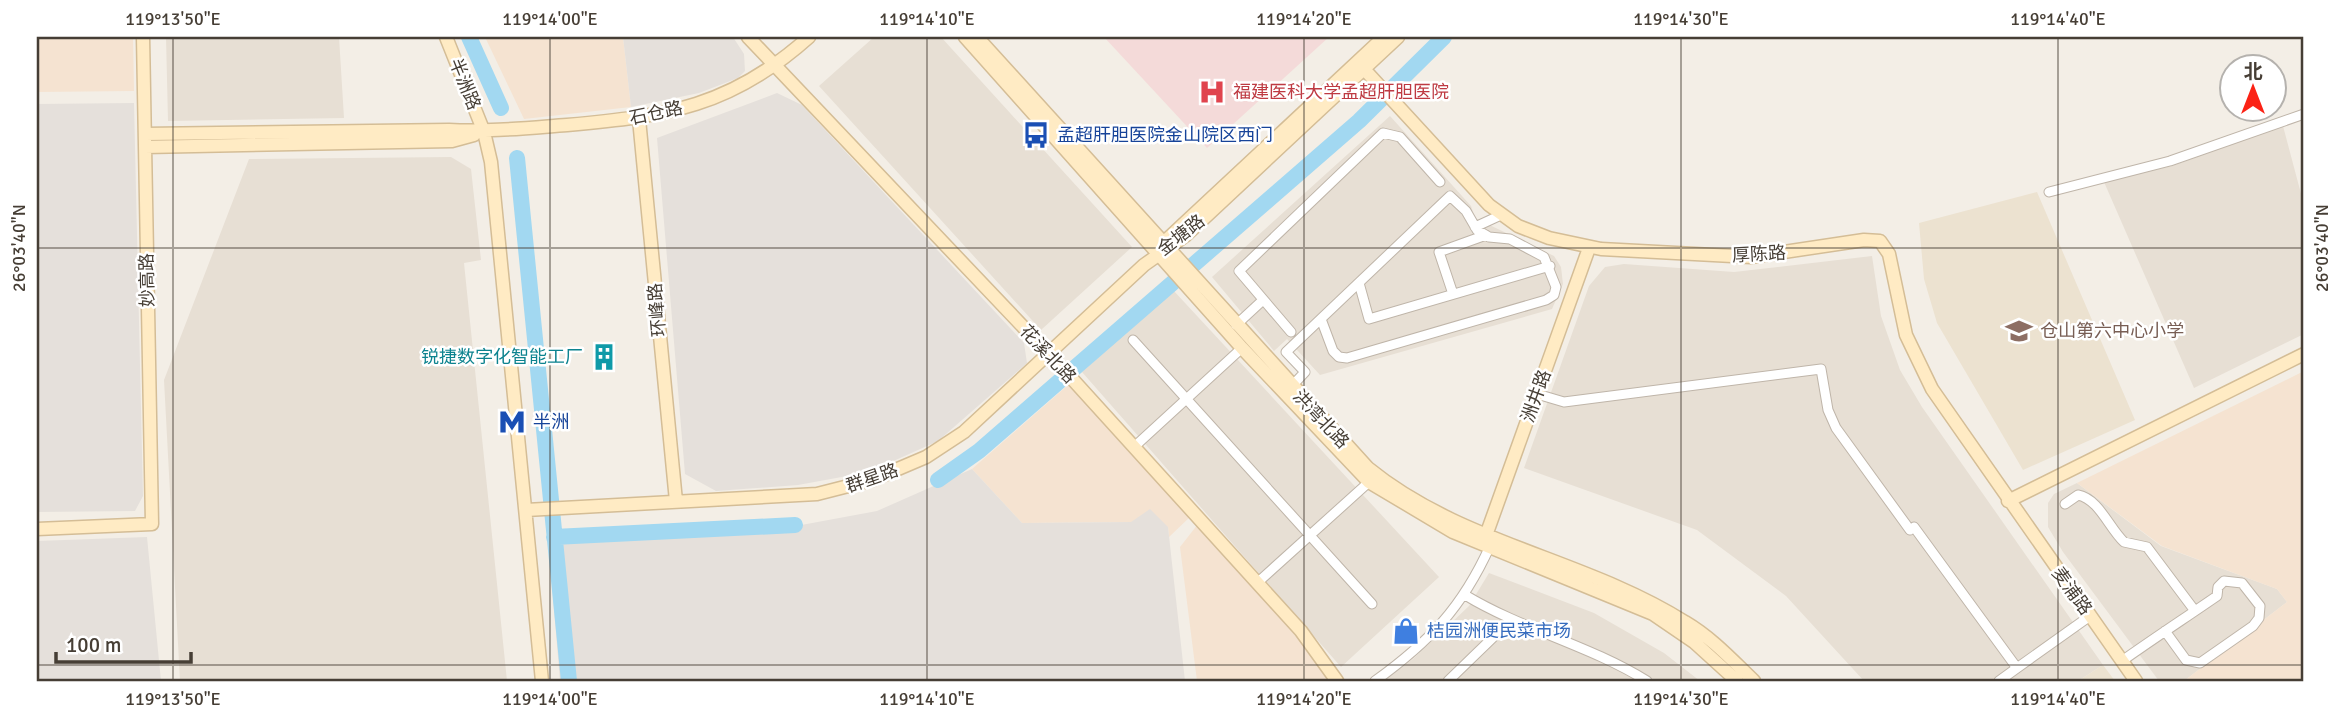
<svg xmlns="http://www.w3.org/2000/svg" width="2341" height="718" font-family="Signika,'Noto Sans SC',sans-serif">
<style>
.residential{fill:#e7dfd4}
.commercial{fill:#f5e3d1}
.industrial{fill:#e5e0db}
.education{fill:#ece2d0}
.medical{fill:#f4dad9}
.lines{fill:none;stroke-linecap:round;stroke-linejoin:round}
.river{stroke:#a2d8f1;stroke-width:16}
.street-casing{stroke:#bfb5a9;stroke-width:11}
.secondary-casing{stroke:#d4bd96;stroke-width:15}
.street{stroke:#fff;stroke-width:9}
.secondary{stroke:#ffebc4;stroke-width:12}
.ticks{fill:none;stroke:#463e35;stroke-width:2;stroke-opacity:0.45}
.labels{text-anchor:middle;stroke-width:5;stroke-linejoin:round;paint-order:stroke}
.street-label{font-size:18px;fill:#463e35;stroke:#fff}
.health-label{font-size:18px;fill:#be3a42;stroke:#fff;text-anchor:start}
.transit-label{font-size:18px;fill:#164399;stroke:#fff;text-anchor:start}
.education-label{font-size:18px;fill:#785e54;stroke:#fff;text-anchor:start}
.culture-label{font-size:18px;fill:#0d838f;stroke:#fff;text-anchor:end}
.shop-label{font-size:18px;fill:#366cbe;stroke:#fff;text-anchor:start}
.neatline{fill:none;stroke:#463e35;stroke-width:2.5}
.ticks-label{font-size:18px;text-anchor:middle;fill:#463e35}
</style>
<rect width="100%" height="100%" fill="#f3eee6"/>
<path class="residential" d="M 166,37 L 339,37 L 344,118 L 168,121 Z
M 874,37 L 941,37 L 1132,247 L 1041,330 L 819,86 Z
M 1390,116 L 1471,206 L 1475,218 L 1554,256 L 1561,267 L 1563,284 L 1552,309 L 1320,375 L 1287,339 L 1274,351 L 1212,277 Z
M 2283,126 L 2304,205 L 2304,334 L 2194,388 L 2104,182 L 2172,166 Z
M 451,157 L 471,169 L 481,260 L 464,263 L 507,681 L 180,681 L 164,380 L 249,159 Z
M 1872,256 L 1881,316 L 1900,370 L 1922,407 L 2103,665 L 2078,681 L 1864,681 L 1786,596 L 1697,530 L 1524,468 L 1589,286 L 1605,267 L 1624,264 L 1734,272 Z
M 1173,290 L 1439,577 L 1341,667 L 1082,372 Z
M 2077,483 L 2161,546 L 2277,589 L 2287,602 L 2184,681 L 2159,681 L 2063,552 L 2048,527 L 2048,503 L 2054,494 Z
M 1489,573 L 1594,613 L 1664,653 L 1700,681 L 1383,681 L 1413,659 L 1469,606 Z"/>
<path class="commercial" d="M 37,37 L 133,37 L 134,91 L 37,92 Z
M 485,37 L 623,37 L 631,107 L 524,119 Z
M 2304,371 L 2304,681 L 2184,681 L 2287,602 L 2277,589 L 2162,546 L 2077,483 Z
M 1068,385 L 1191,516 L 1169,537 L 1168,527 L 1131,522 L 1022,523 L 972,469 Z
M 1198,524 L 1302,643 L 1328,681 L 1197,681 L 1180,547 Z"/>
<path class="industrial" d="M 623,37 L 733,37 L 744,54 L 745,71 L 738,78 L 699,93 L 631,107 Z
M 777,93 L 802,105 L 1024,343 L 1027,363 L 938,441 L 869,472 L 798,485 L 716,491 L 685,474 L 657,138 Z
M 134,103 L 143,496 L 135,511 L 37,512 L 37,104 Z
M 972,469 L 1022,523 L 1131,522 L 1150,509 L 1168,527 L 1185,681 L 560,681 L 549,549 L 557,541 L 796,526 L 877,511 Z
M 147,537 L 161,681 L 40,681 L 37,670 L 37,541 Z"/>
<path class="education" d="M 2037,192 L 2135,420 L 2023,470 L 1937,323 L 1924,279 L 1919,223 Z
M 2103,665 L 2115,681 L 2078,681 Z"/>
<path class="medical" d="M 1104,37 L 1329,37 L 1207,148 Z"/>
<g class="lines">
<path class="river" d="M 469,37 L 501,108
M 517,158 L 569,681
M 938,480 L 979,451 L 1359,121 L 1444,37
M 554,537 L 795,525"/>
<defs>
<path id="street" d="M 2049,192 L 2170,161 L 2304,114
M 1475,227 L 1501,215
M 1359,283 L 1369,319 L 1550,266
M 1453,294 L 1439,252 L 1486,235
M 1236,325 L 1263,300
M 1291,332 L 1239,271 L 1383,133 L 1400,137 L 1440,182
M 1133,340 L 1372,604
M 1291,387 L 1305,372 L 1286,352 L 1450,196 L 1466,211 L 1477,230 L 1489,237 L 1510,239 L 1544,257 L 1556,287 L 1554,295 L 1546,300 L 1347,358 L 1339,357 L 1333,351 L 1321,319
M 1537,394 L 1564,402 L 1821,369 L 1828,410 L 1836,428 L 1910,530 L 1914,527 L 2017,668 L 2090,616
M 1134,447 L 1242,348
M 2065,504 L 2078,495 C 2099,499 2109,528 2124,542 L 2147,547 L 2195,611
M 1257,583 L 1369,482
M 1465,595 C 1523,630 1589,645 1647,681
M 2122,661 C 2153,639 2185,618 2217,596 L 2218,587 L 2224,581 L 2242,583 L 2260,606 L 2259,618 L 2253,626 L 2200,663 L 2186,660 L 2165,631
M 1375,681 C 1429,642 1462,608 1490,546
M 1448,681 L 1511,620
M 1999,681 L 2017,668"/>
<path id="secondary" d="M 446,37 L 484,132 L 491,162 L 542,681
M 748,37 L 1065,371 L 1301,631 L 1337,681
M 965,37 L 1242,348 L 1369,482 L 1453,532 L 1653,614 L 1694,642 L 1737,681
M 977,37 L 1368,468 C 1461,544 1585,559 1685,622 C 1712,638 1732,660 1754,681
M 1364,69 L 1489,205 L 1518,226 L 1549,238 L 1601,249 L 1751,257 L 1864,240 L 1880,241 L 1889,254 L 1906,335 L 1932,389 L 2136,681
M 639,119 L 676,501
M 145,134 L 449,130 C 489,132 527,128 567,125 C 667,116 731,107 809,37
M 145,147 L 452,141 L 474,135
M 1160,246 L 1384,37
M 2008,501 L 2304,354
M 526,510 L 817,494 L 872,480 L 926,457 L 964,432 L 1144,265 L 1185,236 L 1398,37
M 37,529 L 152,524 L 143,37
M 1484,541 L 1589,248"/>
</defs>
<use href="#street" class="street-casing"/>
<use href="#secondary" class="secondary-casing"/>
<use href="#street" class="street"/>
<use href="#secondary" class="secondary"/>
</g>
<path class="ticks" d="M 173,37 L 173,681M 550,37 L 550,681M 927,37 L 927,681M 1304,37 L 1304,681M 1681,37 L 1681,681M 2058,37 L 2058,681M 37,248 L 2304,248M 37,665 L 2304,665"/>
<defs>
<symbol id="hospital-bare" viewBox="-9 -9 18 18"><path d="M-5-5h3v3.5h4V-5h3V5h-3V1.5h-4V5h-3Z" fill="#e0444e" stroke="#fff" stroke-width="2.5" paint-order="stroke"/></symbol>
<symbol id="bus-bare" viewBox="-9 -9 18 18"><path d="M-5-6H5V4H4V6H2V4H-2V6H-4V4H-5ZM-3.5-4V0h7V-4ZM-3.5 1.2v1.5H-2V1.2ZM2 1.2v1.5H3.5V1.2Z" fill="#1a4fb4" stroke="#fff" stroke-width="2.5" paint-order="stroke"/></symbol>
<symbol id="school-bare" viewBox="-9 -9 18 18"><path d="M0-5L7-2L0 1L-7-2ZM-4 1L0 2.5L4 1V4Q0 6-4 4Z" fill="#8d6e63" stroke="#fff" stroke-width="2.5" paint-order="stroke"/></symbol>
<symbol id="building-bare" viewBox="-9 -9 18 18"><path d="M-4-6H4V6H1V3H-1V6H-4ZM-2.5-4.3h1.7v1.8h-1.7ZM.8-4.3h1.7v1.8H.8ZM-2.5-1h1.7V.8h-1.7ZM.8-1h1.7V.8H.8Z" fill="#0f9aa8" stroke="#fff" stroke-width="2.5" paint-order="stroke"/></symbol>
<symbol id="metro-bare" viewBox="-9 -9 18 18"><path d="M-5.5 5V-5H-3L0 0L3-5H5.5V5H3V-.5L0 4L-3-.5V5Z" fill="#1a4fb4" stroke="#fff" stroke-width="2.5" paint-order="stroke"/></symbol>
<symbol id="shop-bare" viewBox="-9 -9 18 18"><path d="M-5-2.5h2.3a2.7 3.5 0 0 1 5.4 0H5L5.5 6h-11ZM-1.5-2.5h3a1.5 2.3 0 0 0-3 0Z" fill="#3f7fe0" stroke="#fff" stroke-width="2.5" paint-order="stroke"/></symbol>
</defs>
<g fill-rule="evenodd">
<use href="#hospital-bare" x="1193" y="73" width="38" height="38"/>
<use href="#bus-bare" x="1017" y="116" width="38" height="38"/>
<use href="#school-bare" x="2000" y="312" width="38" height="38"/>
<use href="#building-bare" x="585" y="338" width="38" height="38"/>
<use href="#metro-bare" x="493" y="403" width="38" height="38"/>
<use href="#shop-bare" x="1387" y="612" width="38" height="38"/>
</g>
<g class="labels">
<g class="street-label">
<text transform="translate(465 84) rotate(68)" y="6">半洲路</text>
<text transform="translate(656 113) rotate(-12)" y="6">石仓路</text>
<text transform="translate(1181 235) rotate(-38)" y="6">金塘路</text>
<text transform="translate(1759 254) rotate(-3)" y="6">厚陈路</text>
<text transform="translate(147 280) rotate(-91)" y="6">妙高路</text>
<text transform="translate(657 310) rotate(-95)" y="6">环峰路</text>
<text transform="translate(1048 354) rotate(47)" y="6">花溪北路</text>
<text transform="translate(1536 396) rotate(-70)" y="6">洲井路</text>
<text transform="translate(1321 419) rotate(47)" y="6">洪湾北路</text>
<text transform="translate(872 478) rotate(-19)" y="6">群星路</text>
<text transform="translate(2072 591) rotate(54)" y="6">麦浦路</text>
</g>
<g class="health-label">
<text x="1233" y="98">福建医科大学孟超肝胆医院</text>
</g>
<g class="transit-label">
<text x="1057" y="141">孟超肝胆医院金山院区西门</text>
<text x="533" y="428">半洲</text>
</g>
<g class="education-label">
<text x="2040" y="337">仓山第六中心小学</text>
</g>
<g class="culture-label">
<text x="583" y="363">锐捷数字化智能工厂</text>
</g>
<g class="shop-label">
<text x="1427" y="637">桔园洲便民菜市场</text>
</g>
</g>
<rect width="2341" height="718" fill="none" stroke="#ffffff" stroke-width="77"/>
<g transform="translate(2253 88)"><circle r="33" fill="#ffffff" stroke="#b5b2ae" stroke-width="2"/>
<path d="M0-5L12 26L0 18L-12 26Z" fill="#fb2215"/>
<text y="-10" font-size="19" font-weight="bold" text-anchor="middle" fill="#463e35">北</text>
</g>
<path d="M56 652v10h135v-10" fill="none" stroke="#463e35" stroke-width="3.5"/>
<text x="66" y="652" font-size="21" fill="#463e35" stroke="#ffffff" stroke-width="5" paint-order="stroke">100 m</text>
<rect x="38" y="38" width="2264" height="642" class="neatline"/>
<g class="ticks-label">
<text x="173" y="25">119°13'50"E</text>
<text x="550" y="25">119°14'00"E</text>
<text x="927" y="25">119°14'10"E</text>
<text x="1304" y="25">119°14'20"E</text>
<text x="1681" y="25">119°14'30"E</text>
<text x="2058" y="25">119°14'40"E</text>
<text transform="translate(19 248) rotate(-90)" y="6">26°03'40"N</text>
<text transform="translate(2322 248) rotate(-90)" y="6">26°03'40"N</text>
<text x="173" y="705">119°13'50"E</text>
<text x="550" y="705">119°14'00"E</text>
<text x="927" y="705">119°14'10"E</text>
<text x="1304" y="705">119°14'20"E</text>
<text x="1681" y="705">119°14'30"E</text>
<text x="2058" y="705">119°14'40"E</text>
</g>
</svg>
